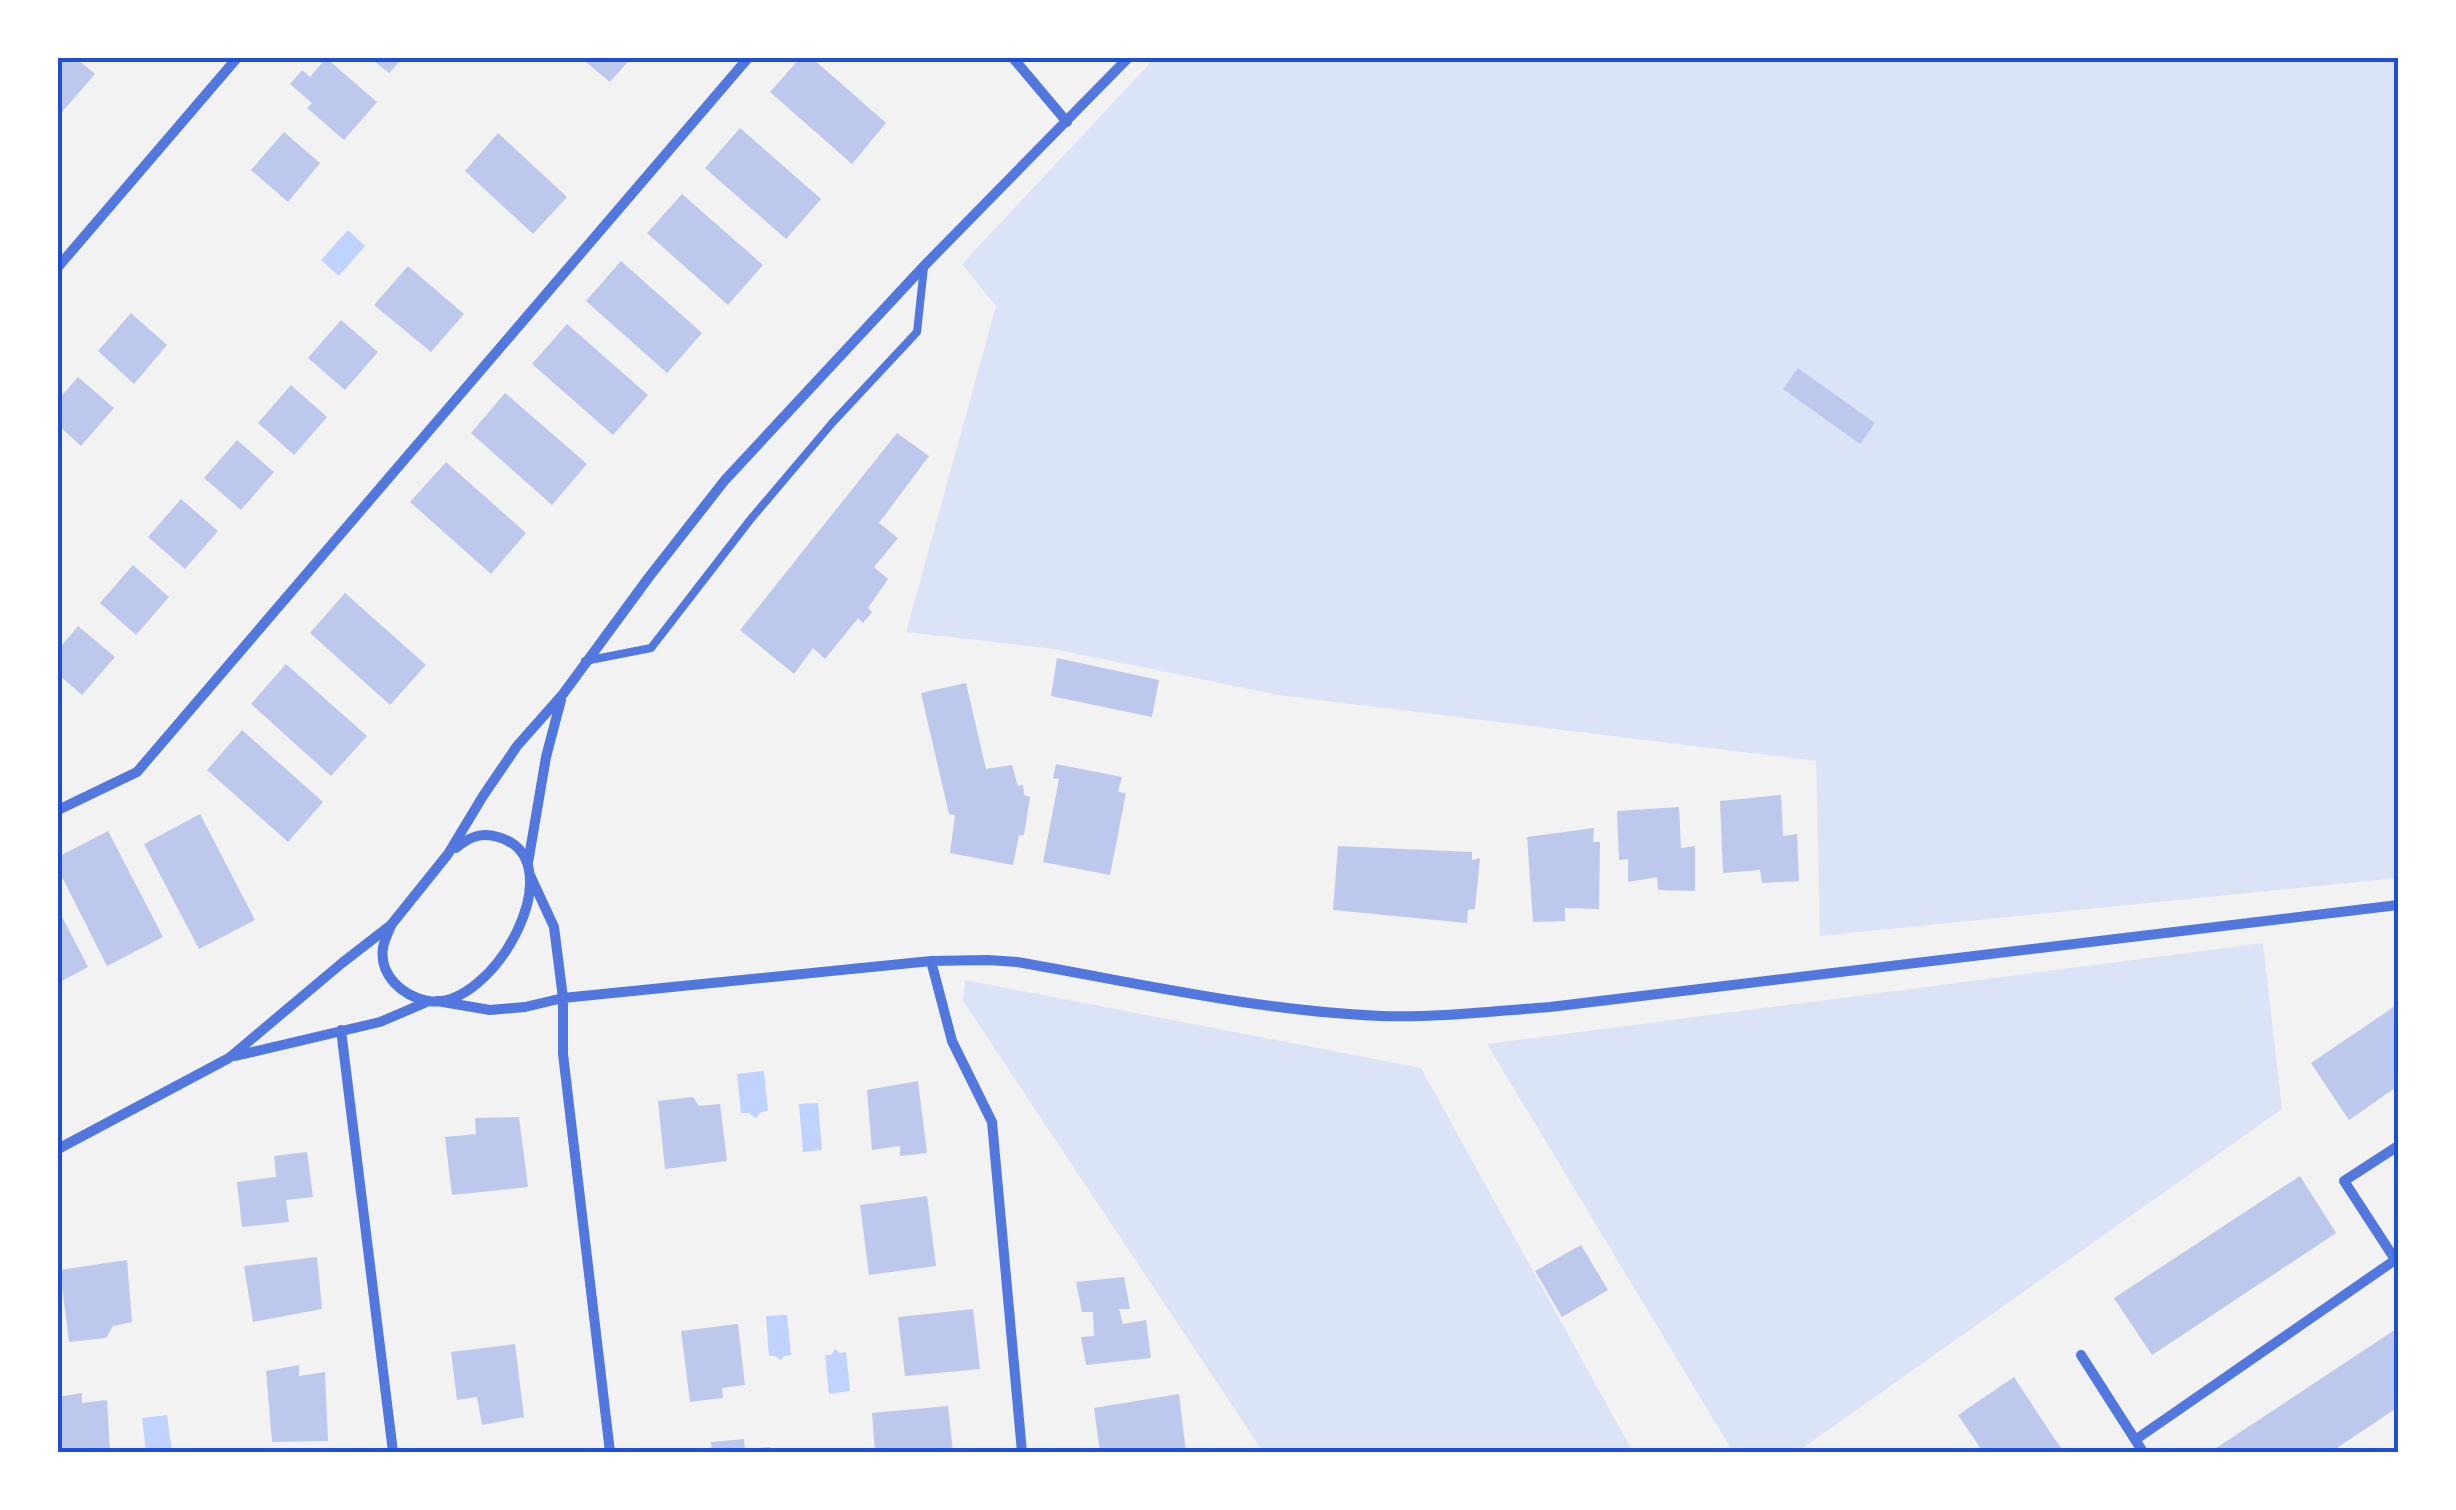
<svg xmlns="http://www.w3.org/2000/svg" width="2456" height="1510" font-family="Merriweather,serif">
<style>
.green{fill:#dbe4f7}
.water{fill:#bfd3fe}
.building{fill:#bdc9ec}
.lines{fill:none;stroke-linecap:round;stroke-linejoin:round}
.service{stroke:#5277de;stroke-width:8}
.minor{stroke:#5277de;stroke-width:10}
.neatline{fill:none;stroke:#1d4ed8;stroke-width:4}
</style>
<rect width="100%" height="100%" fill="#f2f2f2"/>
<path class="green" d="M 1155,58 L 2398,58 L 2398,878 L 1820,936 L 1816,761 L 1278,695 L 1054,649 L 906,632 L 996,306 L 962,264 Z
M 2263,943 L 2282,1109 L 1797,1452 L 1733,1452 L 1487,1044 Z
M 965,980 L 1421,1068 L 1633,1452 L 1263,1452 L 963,1001 Z"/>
<path class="water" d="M 348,230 L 365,246 L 339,276 L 321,260 Z
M 764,1071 L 768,1111 L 761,1112 L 756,1118 L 749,1113 L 741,1113 L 737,1074 Z
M 818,1103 L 822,1150 L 803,1152 L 799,1104 Z
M 787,1315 L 791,1355 L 784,1356 L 781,1360 L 775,1356 L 769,1356 L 766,1316 Z
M 835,1349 L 840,1353 L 846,1352 L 850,1391 L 829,1394 L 825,1355 L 831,1355 Z
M 167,1415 L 172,1452 L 146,1452 L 142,1418 Z"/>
<path class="building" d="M 58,58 L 76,58 L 95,74 L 62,112 L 58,108 Z
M 326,58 L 377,102 L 344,140 L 307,108 L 312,103 L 290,84 L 302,70 L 310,77 Z
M 370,58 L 403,58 L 389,73 Z
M 581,58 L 631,58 L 610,82 Z
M 800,58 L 812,58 L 886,123 L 852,164 L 770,92 Z
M 740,128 L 821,199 L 786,239 L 705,168 Z
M 284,132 L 320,163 L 288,202 L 251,170 Z
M 498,133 L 567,197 L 533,234 L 465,171 Z
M 682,194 L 763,265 L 728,305 L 647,233 Z
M 621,261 L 702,333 L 667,373 L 586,301 Z
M 408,266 L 464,314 L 431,352 L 374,305 Z
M 131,313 L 167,345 L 134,384 L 98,351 Z
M 341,320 L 378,352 L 345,390 L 308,358 Z
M 567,324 L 648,395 L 613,435 L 532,364 Z
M 1798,368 L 1875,423 L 1860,444 L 1783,389 Z
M 78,377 L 114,408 L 81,446 L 58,425 L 58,400 Z
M 291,385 L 327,417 L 294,455 L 258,423 Z
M 505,393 L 587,464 L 552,505 L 471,433 Z
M 897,433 L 929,456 L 879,523 L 898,538 L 874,567 L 888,579 L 868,608 L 872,612 L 863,623 L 858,618 L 825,659 L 813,648 L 794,674 L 740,630 Z
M 237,440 L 274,472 L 241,510 L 204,478 Z
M 446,462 L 526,533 L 491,574 L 410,502 Z
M 181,499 L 218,531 L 185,569 L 148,537 Z
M 133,565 L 169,597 L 136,635 L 100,603 Z
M 345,593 L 426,665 L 390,705 L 310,633 Z
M 78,626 L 115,657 L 82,695 L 58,674 L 58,650 Z
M 1057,658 L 1159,680 L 1152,717 L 1051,696 Z
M 286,664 L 367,736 L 331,776 L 251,704 Z
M 966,683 L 986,769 L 1012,765 L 1018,786 L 1023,785 L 1024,795 L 1030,797 L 1024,835 L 1019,835 L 1013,865 L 950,853 L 955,815 L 949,814 L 921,693 Z
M 242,730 L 323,802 L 288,842 L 207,770 Z
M 1056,764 L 1122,777 L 1118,792 L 1126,793 L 1110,875 L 1043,862 L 1059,779 L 1053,778 Z
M 1781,795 L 1783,836 L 1797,834 L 1799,881 L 1762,883 L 1760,870 L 1723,873 L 1720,801 Z
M 1679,807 L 1681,848 L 1695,846 L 1695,891 L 1658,890 L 1657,877 L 1628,882 L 1628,859 L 1619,860 L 1617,811 Z
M 200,814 L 255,920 L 199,949 L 144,844 Z
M 1594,828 L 1593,842 L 1600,842 L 1599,909 L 1565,908 L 1565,921 L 1533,922 L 1527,837 Z
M 108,831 L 163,937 L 107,966 L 58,869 L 58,857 Z
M 1338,846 L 1472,852 L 1472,860 L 1480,858 L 1475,909 L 1468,910 L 1467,923 L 1333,910 Z
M 58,909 L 88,967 L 58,983 Z
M 2398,1004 L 2398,1086 L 2349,1120 L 2311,1063 Z
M 918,1081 L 927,1153 L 900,1156 L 900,1146 L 872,1150 L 867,1090 Z
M 693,1097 L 699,1106 L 720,1104 L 727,1161 L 665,1169 L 658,1101 Z
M 519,1117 L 528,1187 L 452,1195 L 445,1137 L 476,1134 L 475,1118 Z
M 307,1152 L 313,1197 L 286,1200 L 289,1222 L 242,1227 L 237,1182 L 276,1177 L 274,1156 Z
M 2300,1176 L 2336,1233 L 2152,1355 L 2114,1298 Z
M 927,1196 L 936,1266 L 869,1275 L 860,1205 Z
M 1581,1245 L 1608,1290 L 1562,1317 L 1535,1271 Z
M 317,1257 L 322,1309 L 253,1322 L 244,1266 Z
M 127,1260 L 132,1322 L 113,1326 L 106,1338 L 69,1342 L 60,1270 Z
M 1124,1277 L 1130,1309 L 1119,1309 L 1123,1324 L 1146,1320 L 1151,1358 L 1086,1365 L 1081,1337 L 1094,1336 L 1093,1312 L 1082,1312 L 1076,1282 Z
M 973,1309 L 980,1369 L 905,1376 L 898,1317 Z
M 738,1324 L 745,1385 L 722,1388 L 723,1398 L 690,1402 L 681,1331 Z
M 2396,1329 L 2398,1332 L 2398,1407 L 2331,1452 L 2210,1452 Z
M 515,1344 L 524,1417 L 482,1425 L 477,1397 L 457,1400 L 451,1352 Z
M 299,1365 L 299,1376 L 325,1372 L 328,1441 L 272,1442 L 266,1371 Z
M 2014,1377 L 2054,1438 L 2064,1452 L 1983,1452 L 1958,1415 Z
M 82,1393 L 82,1403 L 107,1400 L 110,1452 L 58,1452 L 58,1397 Z
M 1179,1394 L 1186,1452 L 1100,1452 L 1094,1408 Z
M 948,1406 L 953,1452 L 875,1452 L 872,1413 Z
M 744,1439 L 745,1449 L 770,1447 L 770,1452 L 712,1452 L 711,1442 Z"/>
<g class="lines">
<path class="service" d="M 585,661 L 651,648 L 750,520 L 833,422 L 917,332 L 924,267"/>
<path class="minor" d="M 1013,58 L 1067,122
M 58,267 L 237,58
M 58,810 L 137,772 L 748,58
M 528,863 L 546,757 L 561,700
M 530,875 L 554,927 L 563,998 L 563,1054 L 610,1452
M 391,926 C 388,933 384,941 383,948 C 379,975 402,996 428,1001 C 493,1012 577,859 498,837 C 481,832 469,837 456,848
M 931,961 L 952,1041 L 992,1122 L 1022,1452
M 437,1001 L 490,1010 L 525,1007 L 563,998 L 931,961 L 988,960 L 1017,962 C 1138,983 1259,1011 1381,1016 C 1437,1018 1494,1011 1550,1007 L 2398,905
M 341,1030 L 393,1452
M 235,1056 L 380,1022 L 429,1001
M 58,1149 L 229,1058 L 342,963 L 391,925 L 448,854 L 483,796 L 517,746 L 563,694 L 649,577 L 725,480 L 924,266 L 1128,58
M 2398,1264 L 2344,1181 L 2398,1146
M 2081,1355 L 2143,1452
M 2135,1440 L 2395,1260"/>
</g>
<rect width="2456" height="1510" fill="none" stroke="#ffffff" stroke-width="120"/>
<rect x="60" y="60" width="2336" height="1390" class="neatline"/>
</svg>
